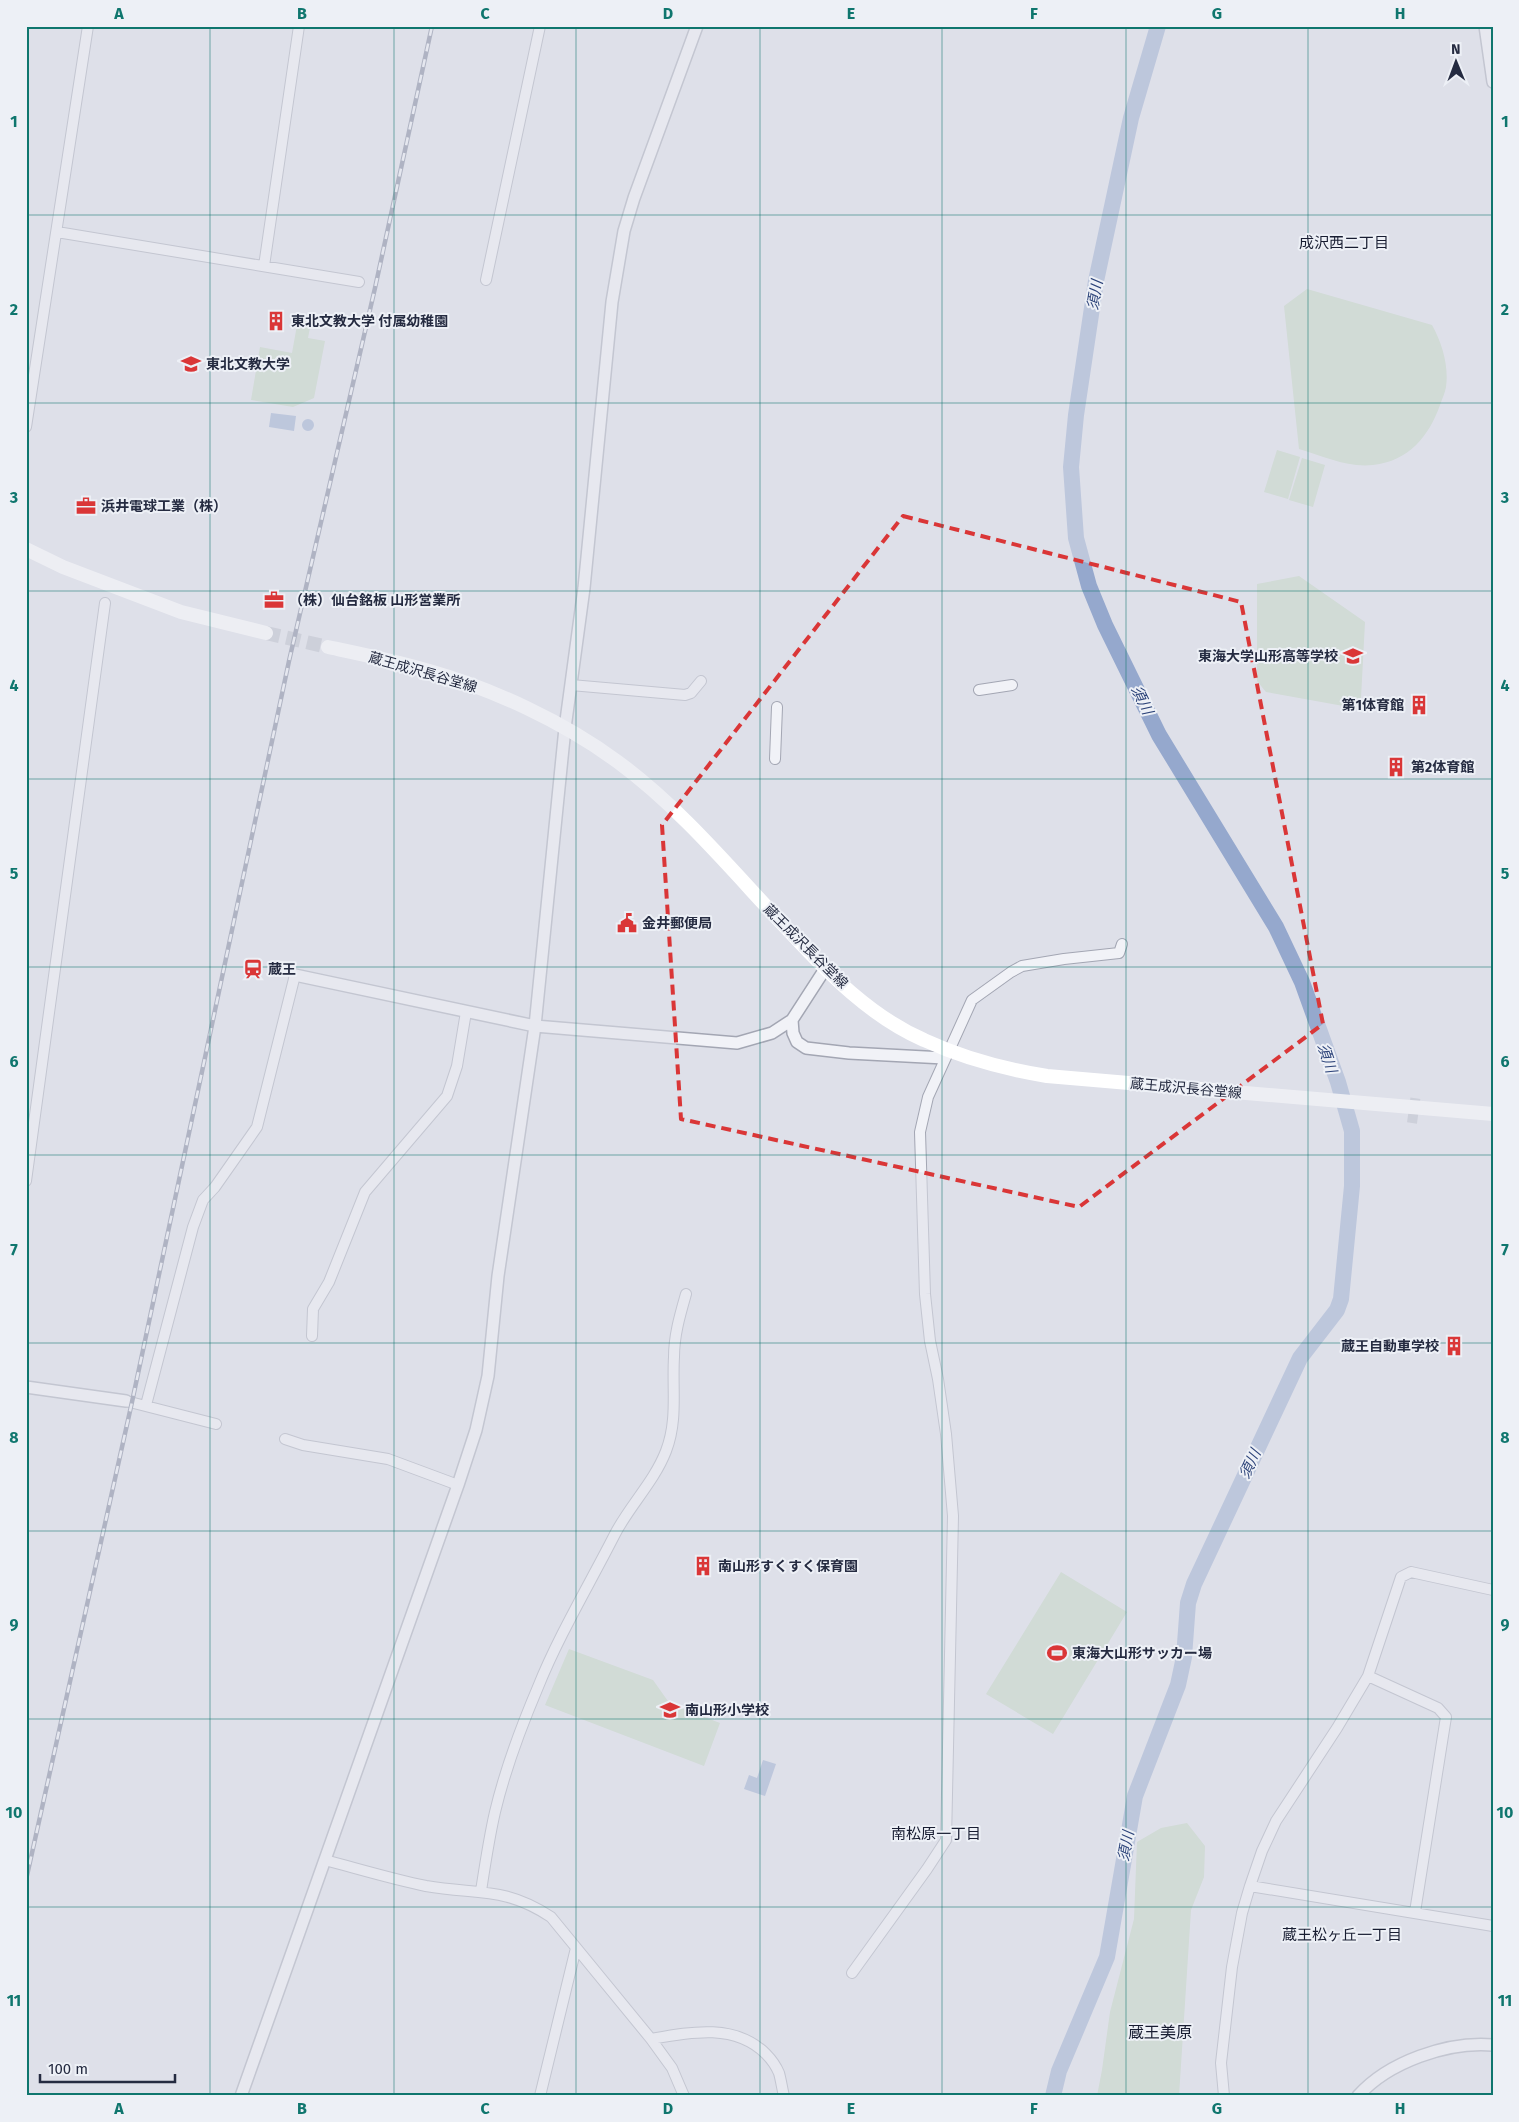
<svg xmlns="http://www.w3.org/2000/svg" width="1519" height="2122" font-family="'Fira Sans','Noto Sans JP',sans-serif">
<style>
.green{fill:#c0d4be}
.water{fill:#95a8cd}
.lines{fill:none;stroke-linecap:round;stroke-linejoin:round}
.river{stroke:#95a8cd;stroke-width:16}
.minor-tunnel{stroke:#b9bcc7;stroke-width:10;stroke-dasharray:10 5;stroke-linecap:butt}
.secondary-tunnel{stroke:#b9bcc7;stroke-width:14;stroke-dasharray:14 7;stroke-linecap:butt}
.minor-casing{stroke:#a3a6b3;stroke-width:12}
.tertiary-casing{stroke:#a3a6b3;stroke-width:14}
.minor{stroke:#f1f2f7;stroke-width:10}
.tertiary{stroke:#f1f2f7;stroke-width:11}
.secondary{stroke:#fff;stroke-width:14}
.rail-casing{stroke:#767d94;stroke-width:4.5}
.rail{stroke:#edf0f6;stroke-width:2.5;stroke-dasharray:8;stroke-linecap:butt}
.marked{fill:none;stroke:#da3637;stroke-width:4;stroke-dasharray:10 6;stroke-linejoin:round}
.grid{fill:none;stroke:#0f766e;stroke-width:1;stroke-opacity:0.55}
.labels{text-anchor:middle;stroke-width:4;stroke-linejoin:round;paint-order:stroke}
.poi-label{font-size:14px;font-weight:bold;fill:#252b41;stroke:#edf0f6;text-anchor:start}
.street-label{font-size:14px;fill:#252b41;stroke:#edf0f6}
.neighbourhood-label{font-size:15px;fill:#181d32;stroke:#edf0f6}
.water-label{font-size:15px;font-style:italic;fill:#2c4379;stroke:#edf0f6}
.quarter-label{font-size:16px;fill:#181d32;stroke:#edf0f6}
.neatline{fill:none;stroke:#0f766e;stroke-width:2}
.grid-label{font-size:16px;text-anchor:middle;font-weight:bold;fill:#0f766e}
</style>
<rect width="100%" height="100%" fill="#dee0e9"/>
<path class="green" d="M 1307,289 L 1432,325 C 1442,343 1449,366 1446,387 C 1445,393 1442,399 1440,405 C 1429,436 1409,461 1373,465 C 1348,468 1323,456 1299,449 L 1284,306 Z
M 299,314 L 312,317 L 308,338 L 325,341 L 314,398 L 293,407 L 251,400 L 260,347 L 292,353 Z
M 1277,450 L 1300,457 L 1288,499 L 1264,492 Z
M 1302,458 L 1325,465 L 1313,507 L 1289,500 Z
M 1299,576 L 1365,622 L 1361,698 L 1349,707 L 1266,692 L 1257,681 L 1257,584 Z
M 1061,1572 L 1127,1612 L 1053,1734 L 986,1694 Z
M 569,1649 L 653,1680 L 670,1704 L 720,1723 L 704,1766 L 545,1705 Z
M 1187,1823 L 1205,1846 L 1204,1877 L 1191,1910 L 1179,2096 L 1097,2096 L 1102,2070 L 1110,2012 L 1134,1919 L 1137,1842 L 1161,1828 Z"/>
<path class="water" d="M 271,413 L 296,416 L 294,431 L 269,427 Z
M302 425a6 6 0 1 1 12 0a6 6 0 1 1-12 0Z
M 763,1760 L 776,1764 L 765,1796 L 744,1789 L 749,1775 L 757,1778 Z"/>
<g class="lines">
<path class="river" d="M 1053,2096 L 1059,2071 L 1107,1957 L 1135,1796 L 1178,1685 L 1184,1657 L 1188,1603 L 1194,1584 L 1300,1358 L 1337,1310 L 1341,1299 L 1352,1186 L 1352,1131 L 1338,1082 L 1302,982 L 1276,927 L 1159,735 L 1105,625 L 1089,586 L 1076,538 L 1071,467 L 1076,415 L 1096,281 L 1131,118 L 1158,26"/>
<path class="minor-tunnel" d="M 1412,1123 L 1416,1094"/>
<path class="secondary-tunnel" d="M 266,633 L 328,647"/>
<defs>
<path id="minor" d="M 57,232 L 359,282
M 264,266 L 299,26
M 486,280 L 540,26
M 26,427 L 88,26
M 571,685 L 685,695 L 691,693 L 701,681
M 979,690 L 1012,685
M 775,759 L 777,707
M 26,1181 L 105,603
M 312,1336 L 313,1309 L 329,1282 L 365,1192 L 447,1096 L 457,1066 L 466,1012
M 126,1401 L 216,1424
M 146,1405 L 193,1227 L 203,1200 L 215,1187 L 257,1127 L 295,975
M 285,1439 L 303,1445 L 388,1459 L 458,1485
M 1368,1676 L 1438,1708 L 1446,1717 L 1415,1912
M 325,1860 C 359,1869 392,1879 426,1886 C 477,1895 504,1886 551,1917 L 651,2039 L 672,2068 L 684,2096
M 1250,1886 L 1493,1926
M 481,1891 C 485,1865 489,1838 495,1812 C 505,1770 521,1727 538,1687 C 559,1635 589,1585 615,1534 C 630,1505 654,1482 666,1451 C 678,1420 672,1389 674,1357 C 674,1335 680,1315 686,1294
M 852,1973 L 927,1869 L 946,1840 L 953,1516 L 946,1434 L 938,1379 L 930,1341 L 925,1294 L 920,1132 L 928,1097 L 972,1000 L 1011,972 L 1022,966 L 1064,959 L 1119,953 L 1122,944
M 651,2039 C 690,2032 735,2023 766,2054 C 771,2059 776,2066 779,2073 C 781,2080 782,2088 784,2096
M 540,2096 L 576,1948
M 1224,2096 L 1221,2063 L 1232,1967 L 1242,1913 L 1250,1886 L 1262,1851 L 1276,1821 L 1337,1728 L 1368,1676 L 1401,1577 L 1411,1572 L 1493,1590"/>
<path id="tertiary" d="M 1485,26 L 1493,82
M 295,975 L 535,1026 L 737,1043 L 772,1033 L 792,1020 L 825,969
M 792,1020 L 793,1033 L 797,1042 L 806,1048 L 849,1053 L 944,1058
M 26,1387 L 126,1401
M 241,2096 L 458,1485 L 476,1430 L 488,1376 L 498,1276 L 535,1026 L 565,728 L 584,588 L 612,302 L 624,231 L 634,198 L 697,26
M 1358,2096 C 1388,2062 1448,2041 1493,2045"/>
</defs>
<use href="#minor" class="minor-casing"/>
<use href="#tertiary" class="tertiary-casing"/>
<use href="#minor" class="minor"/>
<use href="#tertiary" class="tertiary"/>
<path class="secondary" d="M 26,549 L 63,567 L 181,612 L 266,633
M 328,647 C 361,654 396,661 429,671 C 493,689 564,722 618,762 C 683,810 735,874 790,932 C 828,973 871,1017 924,1040 C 963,1058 1004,1069 1047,1076 L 1493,1114"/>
<defs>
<path id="rail" d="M 26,1880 L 132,1402 L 289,661 L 375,288 L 432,26"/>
</defs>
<use href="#rail" class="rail-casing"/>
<use href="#rail" class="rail"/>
</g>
<path d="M0 0H1519V2122H0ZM 903,516 L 1241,602 L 1323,1024 L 1079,1207 L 681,1119 L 662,825 Z" fill="#dee0e9" fill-opacity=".55" fill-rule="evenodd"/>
<path class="marked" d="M 903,516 L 1241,602 L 1323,1024 L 1079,1207 L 681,1119 L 662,825 Z"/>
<path class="grid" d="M 210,26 L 210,2096M 394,26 L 394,2096M 576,26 L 576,2096M 760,26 L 760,2096M 942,26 L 942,2096M 1126,26 L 1126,2096M 1308,26 L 1308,2096M 26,215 L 1493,215M 26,403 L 1493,403M 26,591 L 1493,591M 26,779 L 1493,779M 26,967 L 1493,967M 26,1155 L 1493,1155M 26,1343 L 1493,1343M 26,1531 L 1493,1531M 26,1719 L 1493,1719M 26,1907 L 1493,1907"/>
<defs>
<symbol id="building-bare" viewBox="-9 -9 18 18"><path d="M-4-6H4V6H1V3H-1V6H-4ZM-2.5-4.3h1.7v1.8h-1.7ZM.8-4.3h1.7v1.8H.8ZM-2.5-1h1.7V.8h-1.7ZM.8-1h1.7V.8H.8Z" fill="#da3637" stroke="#edf0f6" stroke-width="2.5" paint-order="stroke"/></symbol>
<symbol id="school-bare" viewBox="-9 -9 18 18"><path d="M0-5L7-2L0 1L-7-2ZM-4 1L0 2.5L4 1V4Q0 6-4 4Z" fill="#da3637" stroke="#edf0f6" stroke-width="2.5" paint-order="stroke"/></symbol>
<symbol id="office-bare" viewBox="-9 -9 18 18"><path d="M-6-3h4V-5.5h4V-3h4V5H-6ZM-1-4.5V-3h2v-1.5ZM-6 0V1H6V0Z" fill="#da3637" stroke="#edf0f6" stroke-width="2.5" paint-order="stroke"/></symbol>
<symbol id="civic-bare" viewBox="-9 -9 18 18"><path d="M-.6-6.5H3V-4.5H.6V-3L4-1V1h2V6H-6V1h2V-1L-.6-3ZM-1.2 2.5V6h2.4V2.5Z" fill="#da3637" stroke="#edf0f6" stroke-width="2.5" paint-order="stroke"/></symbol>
<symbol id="station-bare" viewBox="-9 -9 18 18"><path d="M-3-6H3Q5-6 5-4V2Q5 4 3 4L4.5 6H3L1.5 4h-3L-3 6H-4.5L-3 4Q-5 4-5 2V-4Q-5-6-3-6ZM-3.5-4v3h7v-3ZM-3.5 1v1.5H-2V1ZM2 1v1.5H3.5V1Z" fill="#da3637" stroke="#edf0f6" stroke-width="2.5" paint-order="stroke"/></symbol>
<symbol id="stadium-bare" viewBox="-9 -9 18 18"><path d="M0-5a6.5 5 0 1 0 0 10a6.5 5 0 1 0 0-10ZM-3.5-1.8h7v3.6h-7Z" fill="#da3637" stroke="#edf0f6" stroke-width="2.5" paint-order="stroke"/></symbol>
</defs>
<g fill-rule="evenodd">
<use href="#building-bare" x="262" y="307" width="28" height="28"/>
<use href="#school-bare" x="177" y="350" width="28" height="28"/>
<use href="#office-bare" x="72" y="492" width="28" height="28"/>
<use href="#office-bare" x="260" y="586" width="28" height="28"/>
<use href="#school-bare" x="1339" y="642" width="28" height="28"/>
<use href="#building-bare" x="1405" y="691" width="28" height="28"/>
<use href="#building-bare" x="1382" y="753" width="28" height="28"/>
<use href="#civic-bare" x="613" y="909" width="28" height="28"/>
<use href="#station-bare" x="239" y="955" width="28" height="28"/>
<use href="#building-bare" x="1440" y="1332" width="28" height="28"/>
<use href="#building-bare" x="689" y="1552" width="28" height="28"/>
<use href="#stadium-bare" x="1043" y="1639" width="28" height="28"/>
<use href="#school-bare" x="656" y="1696" width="28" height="28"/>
</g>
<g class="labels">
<g class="poi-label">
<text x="291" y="326">東北文教大学 付属幼稚園</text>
<text x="206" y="369">東北文教大学</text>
<text x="101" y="511">浜井電球工業（株）</text>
<text x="289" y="605">（株）仙台銘板 山形営業所</text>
<text x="1338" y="661" text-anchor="end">東海大学山形高等学校</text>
<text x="1404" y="710" text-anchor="end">第1体育館</text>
<text x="1411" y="772">第2体育館</text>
<text x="642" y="928">金井郵便局</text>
<text x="268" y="974">蔵王</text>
<text x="1439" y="1351" text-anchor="end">蔵王自動車学校</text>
<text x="718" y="1571">南山形すくすく保育園</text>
<text x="1072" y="1658">東海大山形サッカー場</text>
<text x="685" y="1715">南山形小学校</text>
</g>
<g class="street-label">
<text transform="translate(423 672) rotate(16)" y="5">蔵王成沢長谷堂線</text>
<text transform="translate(806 946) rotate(45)" y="5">蔵王成沢長谷堂線</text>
<text transform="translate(1186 1088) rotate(5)" y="5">蔵王成沢長谷堂線</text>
</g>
<g class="neighbourhood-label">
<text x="1344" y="248">成沢西二丁目</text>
<text x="936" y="1839">南松原一丁目</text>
<text x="1342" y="1940">蔵王松ヶ丘一丁目</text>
</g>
<g class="water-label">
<text transform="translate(1095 295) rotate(-81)" y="5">須川</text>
<text transform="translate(1142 700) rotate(64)" y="5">須川</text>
<text transform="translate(1327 1058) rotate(71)" y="5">須川</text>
<text transform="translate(1250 1464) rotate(-65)" y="5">須川</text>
<text transform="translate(1126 1846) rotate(-80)" y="5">須川</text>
</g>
<g class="quarter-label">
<text x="1160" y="2038">蔵王美原</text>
</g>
</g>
<rect width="1519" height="2122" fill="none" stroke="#edf0f6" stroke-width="55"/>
<g transform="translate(1456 62) rotate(359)" stroke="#edf0f6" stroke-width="4" paint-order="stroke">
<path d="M0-4L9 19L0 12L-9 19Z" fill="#252b41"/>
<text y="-8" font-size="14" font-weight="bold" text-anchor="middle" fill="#252b41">N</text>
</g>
<path d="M40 2074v8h135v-8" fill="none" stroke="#252b41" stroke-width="2.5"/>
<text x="48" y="2074" font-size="15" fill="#252b41" stroke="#edf0f6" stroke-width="4" paint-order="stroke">100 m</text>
<rect x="28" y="28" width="1464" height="2066" class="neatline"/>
<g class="grid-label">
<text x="119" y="19">A</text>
<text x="302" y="19">B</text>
<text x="485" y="19">C</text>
<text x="668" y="19">D</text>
<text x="851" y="19">E</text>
<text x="1034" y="19">F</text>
<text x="1217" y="19">G</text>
<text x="1400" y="19">H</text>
<text x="14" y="127">1</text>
<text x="1505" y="127">1</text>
<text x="14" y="315">2</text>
<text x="1505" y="315">2</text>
<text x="14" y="503">3</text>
<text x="1505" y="503">3</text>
<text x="14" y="691">4</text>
<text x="1505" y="691">4</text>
<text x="14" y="879">5</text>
<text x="1505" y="879">5</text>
<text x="14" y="1067">6</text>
<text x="1505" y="1067">6</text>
<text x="14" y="1255">7</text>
<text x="1505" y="1255">7</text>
<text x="14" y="1443">8</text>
<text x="1505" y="1443">8</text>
<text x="14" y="1630">9</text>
<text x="1505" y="1630">9</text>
<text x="14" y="1818">10</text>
<text x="1505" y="1818">10</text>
<text x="14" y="2006">11</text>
<text x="1505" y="2006">11</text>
<text x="119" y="2114">A</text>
<text x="302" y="2114">B</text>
<text x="485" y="2114">C</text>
<text x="668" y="2114">D</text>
<text x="851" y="2114">E</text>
<text x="1034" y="2114">F</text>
<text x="1217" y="2114">G</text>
<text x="1400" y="2114">H</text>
</g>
</svg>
